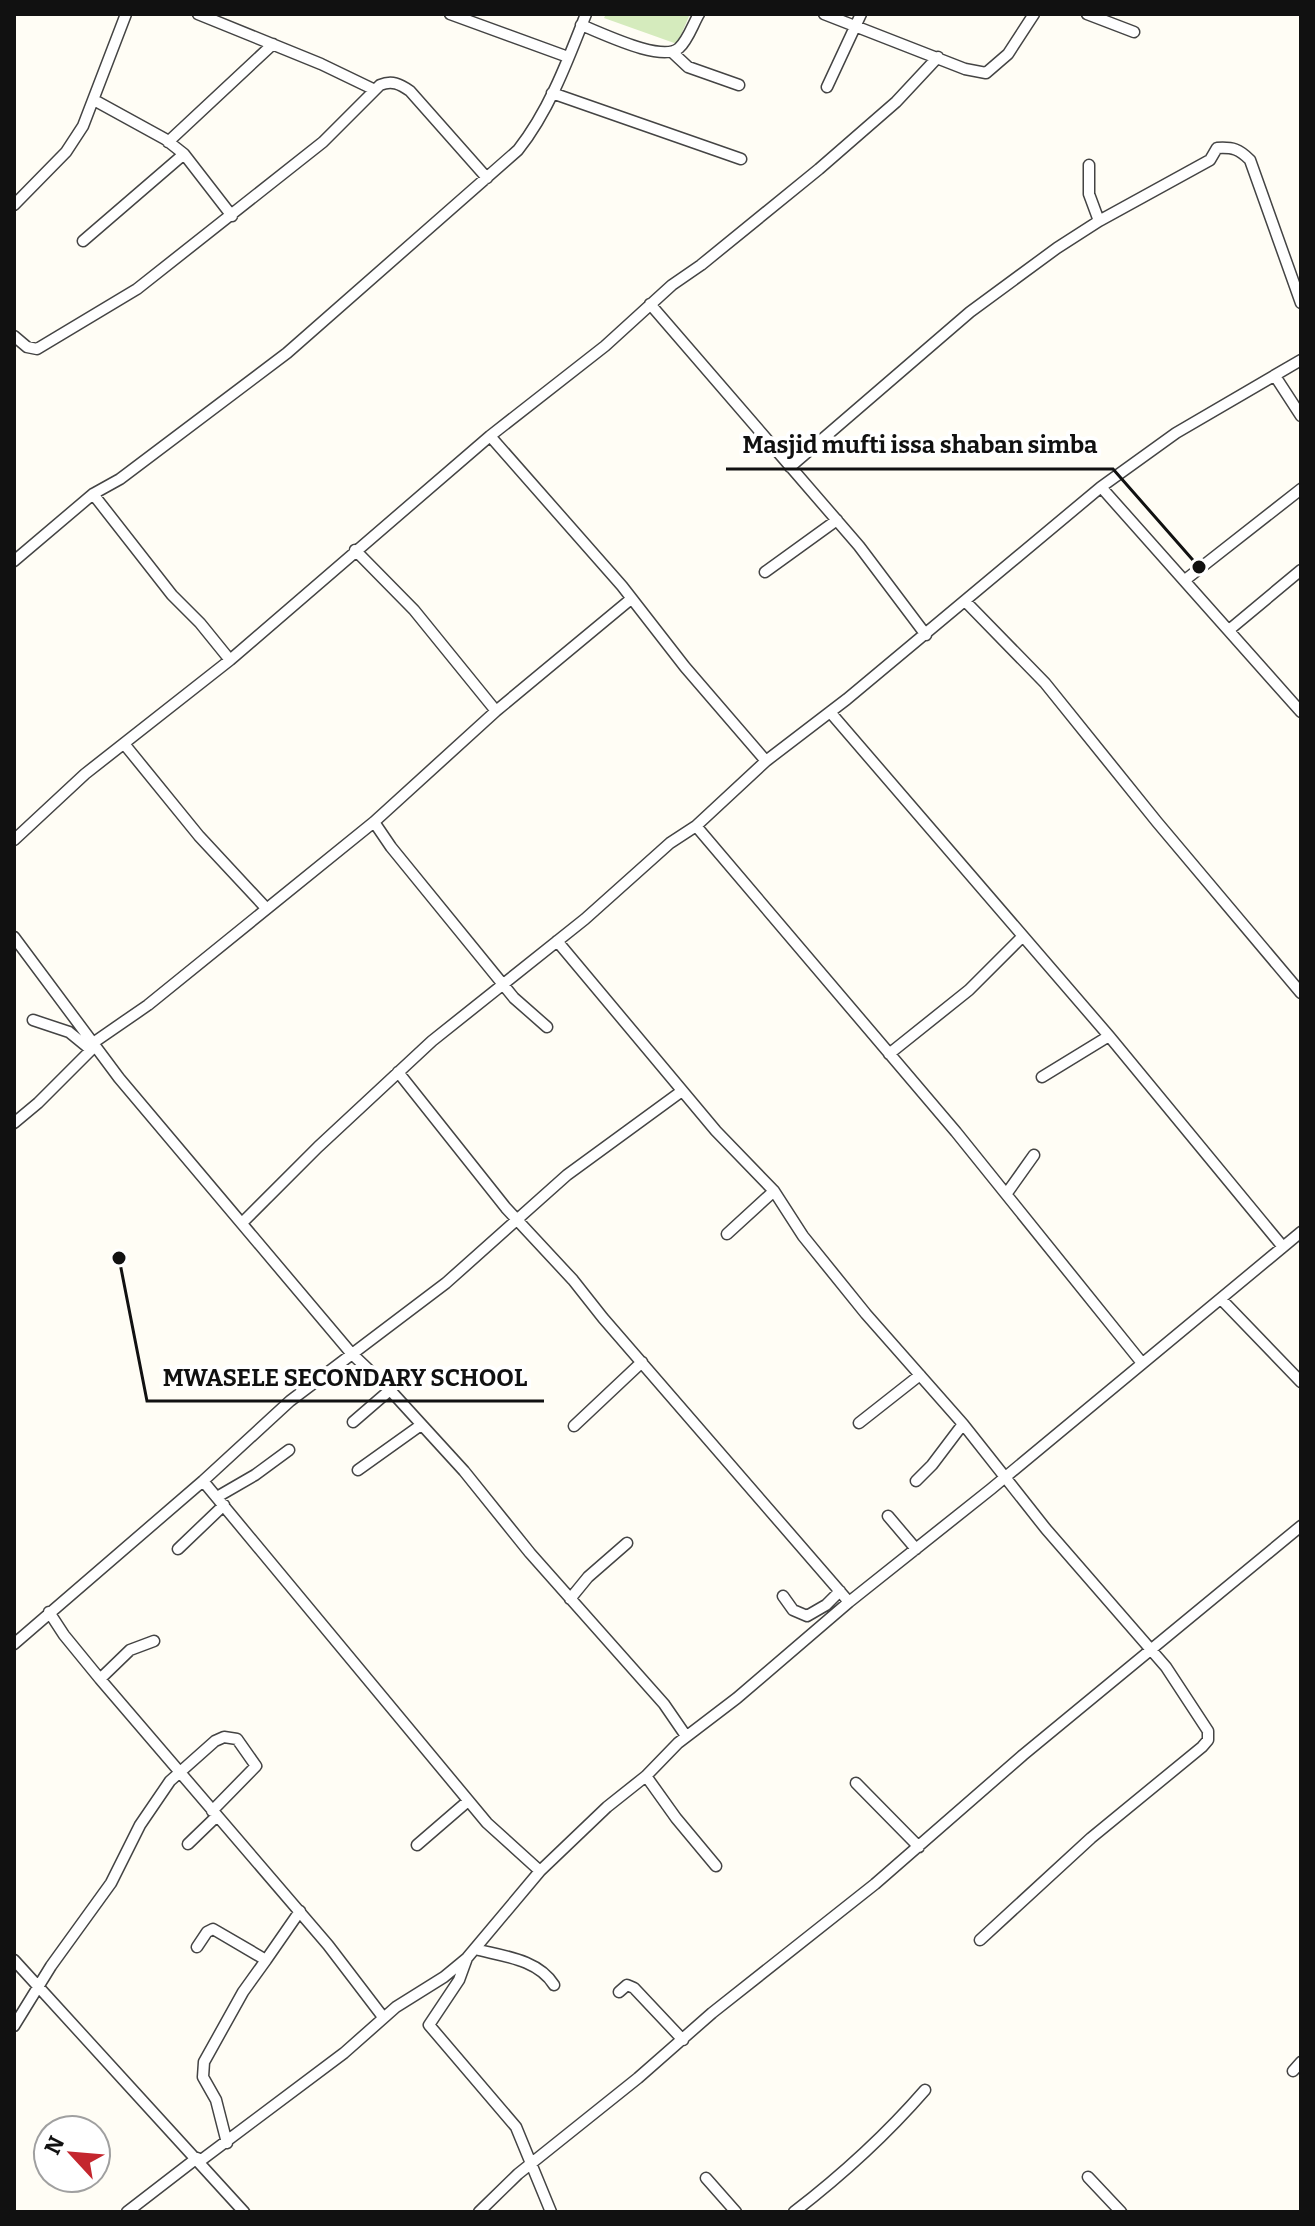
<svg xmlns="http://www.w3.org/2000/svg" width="1315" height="2226" font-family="Bitter,serif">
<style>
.green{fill:#d5ebbd}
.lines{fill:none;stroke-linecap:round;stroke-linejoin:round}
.minor-casing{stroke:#444;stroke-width:13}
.minor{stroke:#fff;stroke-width:10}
.leader{fill:none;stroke:#111;stroke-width:3}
.callout-dot{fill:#111;stroke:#fff;stroke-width:3}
.callout-label{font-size:24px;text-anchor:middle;font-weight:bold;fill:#111;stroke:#fff;stroke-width:8;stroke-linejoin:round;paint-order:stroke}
</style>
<rect width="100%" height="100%" fill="#fffdf5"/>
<path class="green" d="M 606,14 L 690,14 L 677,44 L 604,18 Z"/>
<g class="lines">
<defs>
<path id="minor" d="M 198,14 L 321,64 L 375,90
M 450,14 L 568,57
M 824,14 L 965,69 L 986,73 L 1008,54 L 1034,14
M 1087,14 L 1134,32
M 581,25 C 602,33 662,63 679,48 C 688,40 693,24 699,14
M 672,52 L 688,67 L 739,85
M 827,87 L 861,14
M 552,93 L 741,159
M 94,100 L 165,139 L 184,154 L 232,216
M 168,142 L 273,44
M 1089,165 L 1089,194 L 1099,221
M 14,205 L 66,152 L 83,126 L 126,14
M 83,241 L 184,154
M 650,304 L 859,546 L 926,635
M 14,336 L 27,347 L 37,349 L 137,289 L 323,142 L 380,85 C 392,80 400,84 410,91 L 487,178
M 1275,376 L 1301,416
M 490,436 L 622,586 L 685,667 L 766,761
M 790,467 L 970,312 L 1057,248 L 1099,221 L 1210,160 L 1217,148 C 1233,147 1239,149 1250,160 L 1301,303
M 1101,487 L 1301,712
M 93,494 L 172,595 L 200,623 L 230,660
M 355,550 L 414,610 L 496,711
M 14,561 L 93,494 L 120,479 L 287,353 L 518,150 C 549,111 568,60 586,14
M 765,572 L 837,520
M 1185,580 L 1301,489
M 965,601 L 1045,683 L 1157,822 L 1301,993
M 1229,630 L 1301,570
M 830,712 L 1109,1036 L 1283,1247
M 125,745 L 199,836 L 266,908
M 374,822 L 391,847 L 514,998 L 547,1027
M 696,826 L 956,1132 L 1142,1363
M 14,840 L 85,774 L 230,660 L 490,436 L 605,346 L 672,285 L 701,265 L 819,169 L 896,102 L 938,57
M 14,937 L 119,1078 L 351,1353 L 390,1390 L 464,1471 L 530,1553 L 664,1704 L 686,1736
M 557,941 L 716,1131 L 774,1191 L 803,1236 L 866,1314 L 963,1424 L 1046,1529 L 1166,1667 L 1208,1731 L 1208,1740 L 1202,1747 L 1091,1838 L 980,1940
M 33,1020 L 69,1032 L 91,1050
M 93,1043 L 148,1005 L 374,822 L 496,711 L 631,599
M 889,1054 L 969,990 L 1022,937
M 398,1072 L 506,1208 L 573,1280 L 603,1318 L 849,1602
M 1042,1077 L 1109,1036
M 14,1123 L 38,1103 L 95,1046
M 1007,1193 L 1034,1155
M 242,1223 L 318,1147 L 432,1041 L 585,919 L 670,843 L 696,826 L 766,761 L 847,699 L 1101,487 L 1176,433 L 1301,360
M 727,1234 L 774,1191
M 1221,1299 L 1301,1382
M 353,1422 L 390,1390
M 859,1423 L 920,1375
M 574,1426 L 642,1362
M 358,1470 L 421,1425
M 203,1481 L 487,1823 L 540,1871
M 916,1481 L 932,1465 L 963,1424
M 217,1497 L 255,1475 L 289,1450
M 888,1516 L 916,1549
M 178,1549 L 224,1505
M 783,1596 L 793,1610 L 807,1616 L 826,1605 L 840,1591
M 570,1599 L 588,1577 L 627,1543
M 49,1612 L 64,1635 L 100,1679 L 328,1945 L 383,2017
M 14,1644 L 203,1481 L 290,1401 L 446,1283 L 567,1175 L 682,1091
M 100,1679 L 130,1650 L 154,1641
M 646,1776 L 676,1818 L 716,1866
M 856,1783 L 919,1847
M 188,1844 L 217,1816
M 417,1845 L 468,1801
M 197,1947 L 207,1932 L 213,1929 L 266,1960 L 300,1911
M 475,1949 C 502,1956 538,1959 554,1985
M 467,1958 L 459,1980 L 429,2025 L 516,2127 L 551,2212
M 14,1960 L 244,2212
M 619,1992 L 627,1985 L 634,1988 L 683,2040
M 14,2026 L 51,1966 L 111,1883 L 140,1825 L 170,1781 L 215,1741 L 224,1737 L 237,1739 L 256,1766 L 212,1811
M 1293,2071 L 1301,2062
M 227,2143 L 216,2100 L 203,2077 L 204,2062 L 243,1992 L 266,1960
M 200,2161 L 344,2053 L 396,2007 L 444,1977 L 467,1958 L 540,1871 L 607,1807 L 646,1776 L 678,1743 L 737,1698 L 849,1602 L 991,1489 L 1301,1232
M 1088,2177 L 1121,2212
M 706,2178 L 736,2212
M 127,2212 L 197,2158
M 479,2212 L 518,2174 L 638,2078 L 712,2013 L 875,1884 L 1023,1755 L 1301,1526
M 794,2212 C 842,2175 885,2136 925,2090"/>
</defs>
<use href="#minor" class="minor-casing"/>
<use href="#minor" class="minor"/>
</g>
<path class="leader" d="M1199 567L1113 469H726M119 1258L147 1401H544"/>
<g class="callout-dot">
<circle cx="1199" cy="567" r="8"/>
<circle cx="119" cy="1258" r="8"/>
</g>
<g class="callout-label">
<text x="920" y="453">Masjid mufti issa shaban simba</text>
<text x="345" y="1386">MWASELE SECONDARY SCHOOL</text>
</g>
<rect width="1315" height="2226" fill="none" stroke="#111111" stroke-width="32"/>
<g transform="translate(72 2154) rotate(296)"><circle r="38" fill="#ffffff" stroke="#a0a0a0" stroke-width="2"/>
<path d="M0-6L14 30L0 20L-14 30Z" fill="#c4262e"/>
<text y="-12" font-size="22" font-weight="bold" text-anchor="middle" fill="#111111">N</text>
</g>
</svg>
